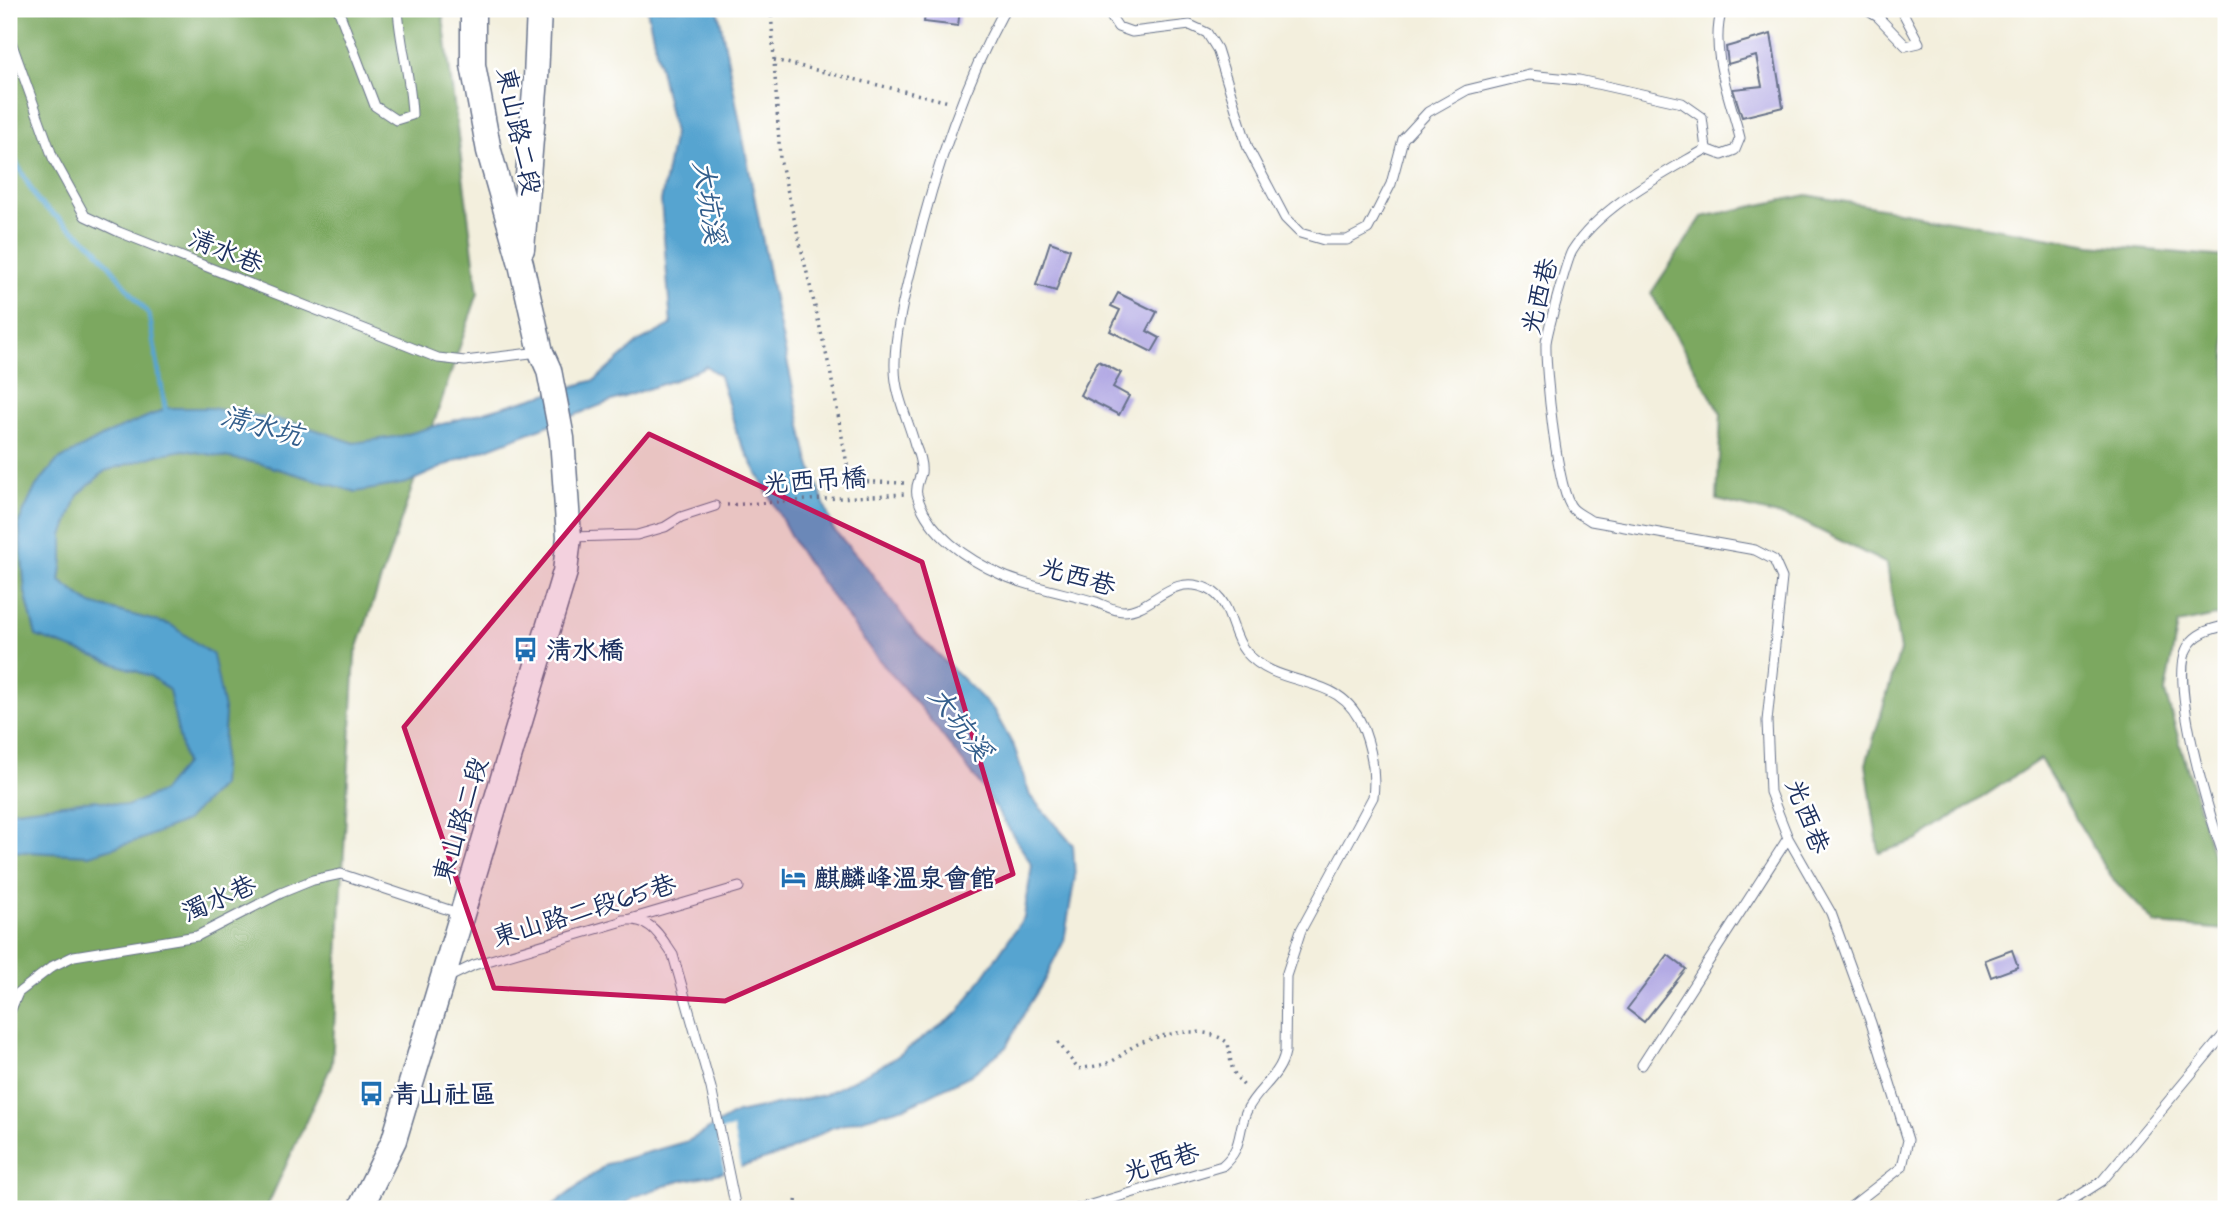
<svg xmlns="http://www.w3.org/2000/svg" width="2235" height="1218" font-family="'Architects Daughter','LXGW WenKai TC',sans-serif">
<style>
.forest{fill:#7ca860;stroke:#4c6c5f;stroke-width:2}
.water{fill:#57a4d0;stroke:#396a97;stroke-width:2}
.pier{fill:#f3efdd}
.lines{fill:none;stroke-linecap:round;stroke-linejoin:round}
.stream{stroke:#57a4d0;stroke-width:5}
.building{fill:#b3aae4}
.service-casing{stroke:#67728a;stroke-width:11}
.secondary-casing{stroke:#67728a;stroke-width:27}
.path{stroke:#67728a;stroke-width:3.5;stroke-dasharray:2 5;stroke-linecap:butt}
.service{stroke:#fff;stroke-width:9}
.secondary{stroke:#fff;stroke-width:24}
.marked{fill:#c2185b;fill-opacity:0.2;stroke:#c2185b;stroke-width:5;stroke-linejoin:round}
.labels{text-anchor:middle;stroke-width:5;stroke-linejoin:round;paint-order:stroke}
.street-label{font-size:26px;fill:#1b2f5e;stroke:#fff}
.poi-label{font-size:26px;font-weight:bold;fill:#1b2f5e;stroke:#fff;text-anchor:start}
.water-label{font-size:28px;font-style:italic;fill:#335e8c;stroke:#fff}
</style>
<rect width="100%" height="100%" fill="#fff"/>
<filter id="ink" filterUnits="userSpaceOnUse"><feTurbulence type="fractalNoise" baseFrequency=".0143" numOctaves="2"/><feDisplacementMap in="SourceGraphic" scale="14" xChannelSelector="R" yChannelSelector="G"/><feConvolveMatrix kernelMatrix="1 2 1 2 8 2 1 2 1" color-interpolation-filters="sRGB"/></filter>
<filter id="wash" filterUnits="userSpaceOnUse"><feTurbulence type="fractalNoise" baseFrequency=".00686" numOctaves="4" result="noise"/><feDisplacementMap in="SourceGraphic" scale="28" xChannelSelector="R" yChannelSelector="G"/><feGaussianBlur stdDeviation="1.57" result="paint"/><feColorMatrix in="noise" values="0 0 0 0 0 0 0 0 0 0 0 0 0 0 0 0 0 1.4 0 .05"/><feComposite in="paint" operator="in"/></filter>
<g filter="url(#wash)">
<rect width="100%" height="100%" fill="#f3efdd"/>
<path class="forest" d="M 9,9 L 442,9 L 478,293 L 355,656 L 332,1064 L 266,1209 L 9,1209 Z
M 1807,195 L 2091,245 L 2226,257 L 2226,614 L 2178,624 L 2165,692 L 2226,900 L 2226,930 L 2156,924 L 2111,877 L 2040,759 L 1918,840 L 1879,853 L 1866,764 L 1900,651 L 1887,564 L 1799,520 L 1717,500 L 1721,414 L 1651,293 L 1702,217 Z"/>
<path class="water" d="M 647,9 L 718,9 L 776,309 L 808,458 L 833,529 L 866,566 L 915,632 L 993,709 L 1015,749 L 1030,796 L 1073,845 L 1075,877 L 1064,941 L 1043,983 L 1027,1008 L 1006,1047 L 971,1075 L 908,1106 L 831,1128 L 785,1153 L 725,1172 L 676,1182 L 633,1197 L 621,1209 L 548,1209 L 607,1164 L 688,1141 L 737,1113 L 824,1095 L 892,1060 L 958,1013 L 1024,917 L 1032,865 L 983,788 L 920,707 L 873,653 L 797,548 L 738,437 L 720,376 L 706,366 L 680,378 L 609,402 L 458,460 L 407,483 L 356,492 L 258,463 L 184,450 L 161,454 L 105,471 L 78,495 L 63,536 L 63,560 L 60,581 L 91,604 L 171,625 L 213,655 L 225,714 L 221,785 L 186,821 L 139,840 L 89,855 L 9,851 L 9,811 L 95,800 L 127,806 L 161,792 L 185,764 L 169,690 L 150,676 L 36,636 L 25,592 L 19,522 L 36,486 L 57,461 L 111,432 L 168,408 L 211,408 L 299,424 L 354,443 L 401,436 L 595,380 L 639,342 L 671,325 L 661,201 L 674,133 Z"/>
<path class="pier" d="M 733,1128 L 741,1170 L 725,1175 L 717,1132 Z"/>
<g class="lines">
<path class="stream" d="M 9,150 L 39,203 L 94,246 L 149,315 L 166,413"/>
</g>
<g id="blocks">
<path class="building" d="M 926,9 L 960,9 L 958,26 L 924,22 Z
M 1771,34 L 1783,107 L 1742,117 L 1733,89 L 1762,86 L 1756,56 L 1728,64 L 1726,47 Z
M 1050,242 L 1070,249 L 1056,291 L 1036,285 Z
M 1118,293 L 1157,312 L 1147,331 L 1160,338 L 1152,352 L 1110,331 L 1120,310 L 1111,306 Z
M 1098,361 L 1121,373 L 1113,387 L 1129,396 L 1119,415 L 1080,395 Z
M 2012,950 L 2018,967 L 1991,977 L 1985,960 Z
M 1668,955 L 1686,969 L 1644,1022 L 1627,1009 Z"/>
</g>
</g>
<g filter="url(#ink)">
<use href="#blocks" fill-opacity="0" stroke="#67728a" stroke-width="2"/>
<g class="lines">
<defs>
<path id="service" d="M 338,9 L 375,106 L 396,120 L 412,115 C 411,79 400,45 398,9
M 1005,9 C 962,88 934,173 913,261 C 905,292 894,336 895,368 C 895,395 908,419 915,445 C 918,452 922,465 921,473 C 919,481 915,486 917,495 C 927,533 968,560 1002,575 C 1032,588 1065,593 1096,602 C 1104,605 1114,611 1123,611 C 1153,611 1170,572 1208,589 C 1232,600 1230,633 1245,651 C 1282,694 1341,668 1364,730 C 1372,752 1376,773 1373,797 L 1301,930 L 1286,976 L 1285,1052 C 1280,1078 1256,1089 1246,1112 C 1237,1134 1243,1148 1222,1166 L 1077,1209
M 1108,9 L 1108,12 L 1118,27 L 1132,32 L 1190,25 L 1207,33 L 1217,49 L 1248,148 L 1285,218 L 1300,233 L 1324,240 L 1347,240 L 1368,229 L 1391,184 L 1403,139 L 1428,112 L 1467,90 L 1529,75 L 1579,80 L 1682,103 L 1702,117 L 1706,149 C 1662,175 1600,206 1572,251 C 1567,259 1547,333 1546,343 C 1545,369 1557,493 1573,509 C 1578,514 1586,517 1591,521 L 1755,550 L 1774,560 L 1782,578 L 1767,721 L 1770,792 L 1788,838 L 1831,913 L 1871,1023 L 1908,1140 L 1902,1167 L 1848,1209
M 1865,9 L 1878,17 L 1906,46 L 1919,43 L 1901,9
M 9,36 L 53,158 L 85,216 L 119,232 L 438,358 L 465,361 L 539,352
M 1706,149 L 1722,155 L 1735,150 L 1740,138 C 1730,97 1709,51 1722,9
M 572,537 L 637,535 L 665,527 L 681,517 L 715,506
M 2226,626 C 2213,628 2197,633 2189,645 C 2166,676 2212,825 2226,862
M 622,920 C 652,918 658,933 673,955 L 711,1088 L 736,1209
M 447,978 L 474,965 L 739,887
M 9,1014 L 18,993 L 53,966 L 74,956 L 197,936 L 281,893 L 313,880 L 341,874 L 461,914
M 1642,1065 L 1788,838
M 2058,1209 L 2102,1181 L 2226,1032"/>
<path id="secondary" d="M 522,249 L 536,78 L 539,9
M 360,1209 L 394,1140 L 565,572 L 569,537 L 562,438 L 549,370 L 541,352 L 521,264 L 489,151 L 473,65 L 473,9"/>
</defs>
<use href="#service" class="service-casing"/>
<use href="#secondary" class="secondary-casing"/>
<path class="path" d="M 771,9 L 780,159 L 830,370 L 850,481 L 904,483
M 774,60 L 949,102
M 727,505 L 904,494
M 1058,1042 L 1078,1069 C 1088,1067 1101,1066 1110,1062 C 1120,1058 1128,1048 1138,1044 C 1164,1033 1205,1024 1228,1043 C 1232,1067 1229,1070 1247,1089
M 795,1209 L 797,1196"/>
<use href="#service" class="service"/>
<use href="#secondary" class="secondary"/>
</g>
</g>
<path class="marked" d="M 649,434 L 922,562 L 1013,874 L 725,1001 L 494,988 L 404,727 Z"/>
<defs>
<symbol id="bus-bare" viewBox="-9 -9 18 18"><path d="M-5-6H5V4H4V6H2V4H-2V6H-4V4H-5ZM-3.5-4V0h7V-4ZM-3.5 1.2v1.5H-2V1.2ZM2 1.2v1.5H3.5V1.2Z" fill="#1f6fb2" stroke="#fff" stroke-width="2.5" paint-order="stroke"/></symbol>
<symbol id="hotel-bare" viewBox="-9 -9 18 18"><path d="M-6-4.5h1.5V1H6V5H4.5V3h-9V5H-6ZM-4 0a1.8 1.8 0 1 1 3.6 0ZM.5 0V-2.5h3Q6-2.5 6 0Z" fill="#1f6fb2" stroke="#fff" stroke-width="2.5" paint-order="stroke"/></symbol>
</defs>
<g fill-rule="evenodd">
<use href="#bus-bare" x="508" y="632" width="35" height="35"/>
<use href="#hotel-bare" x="776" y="860" width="35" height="35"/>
<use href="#bus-bare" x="354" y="1076" width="35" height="35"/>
</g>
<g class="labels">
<g class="street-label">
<text transform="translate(519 131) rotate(78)" y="9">東山路二段</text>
<text transform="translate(226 251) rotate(22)" y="9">清水巷</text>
<text transform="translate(1539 296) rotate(-76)" y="9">光西巷</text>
<text transform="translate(815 480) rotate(-4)" y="9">光西吊橋</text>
<text transform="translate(1078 576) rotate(16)" y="9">光西巷</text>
<text transform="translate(1808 816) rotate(69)" y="9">光西巷</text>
<text transform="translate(460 820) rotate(-73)" y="9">東山路二段</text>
<text transform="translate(219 898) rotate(-24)" y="9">濁水巷</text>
<text transform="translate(584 910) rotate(-17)" y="9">東山路二段65巷</text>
<text transform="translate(1161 1162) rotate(-17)" y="9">光西巷</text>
</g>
<g class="poi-label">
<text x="546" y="659">清水橋</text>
<text x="814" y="887">麒麟峰溫泉會館</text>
<text x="392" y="1103">青山社區</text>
</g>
<g class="water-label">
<text transform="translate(710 202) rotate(81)" y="10">大坑溪</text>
<text transform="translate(262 425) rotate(15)" y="10">清水坑</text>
<text transform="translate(961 723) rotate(53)" y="10">大坑溪</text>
</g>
</g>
<rect width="2235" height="1218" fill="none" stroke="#fff" stroke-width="35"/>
</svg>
